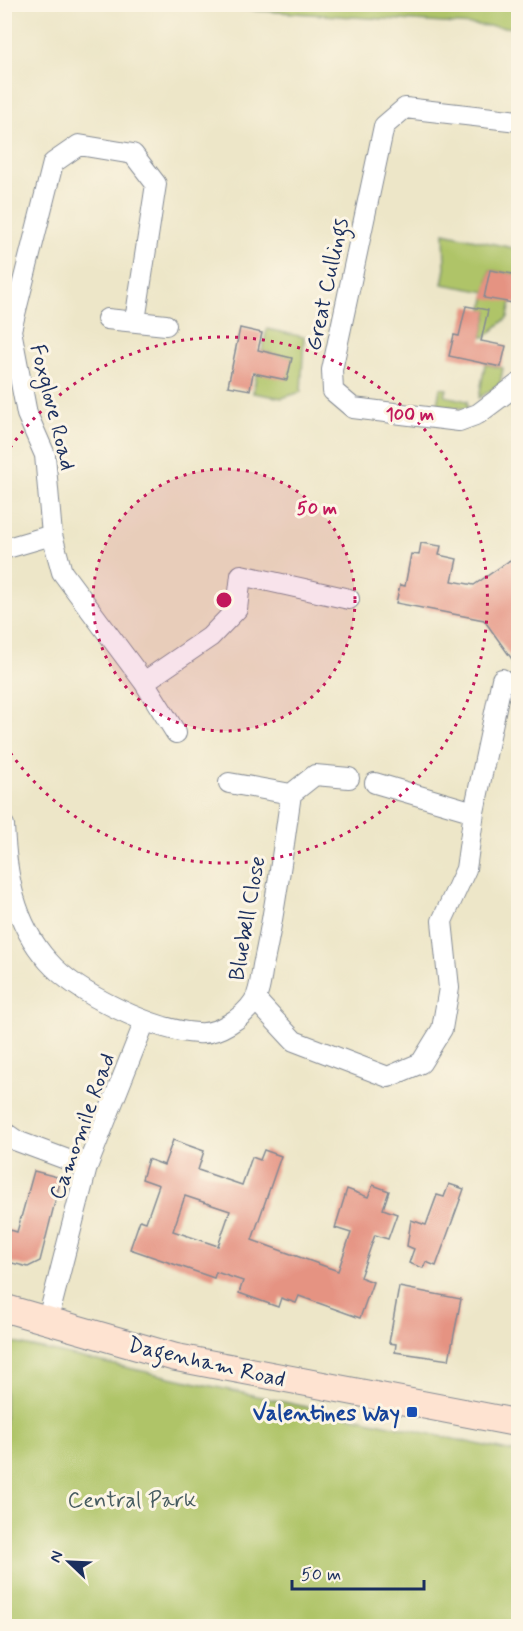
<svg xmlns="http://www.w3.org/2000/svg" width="523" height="1631" font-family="Mynerve,sans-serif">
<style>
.green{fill:#afc468;stroke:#657a63;stroke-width:1.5}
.building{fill:#e59382;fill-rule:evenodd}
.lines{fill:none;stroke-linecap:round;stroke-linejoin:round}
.street-casing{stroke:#848a93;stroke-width:22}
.secondary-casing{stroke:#848a93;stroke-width:29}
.street{stroke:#fff;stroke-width:20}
.secondary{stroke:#fee3d1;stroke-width:27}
.ring{fill:none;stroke:#c2185b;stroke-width:3;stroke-dasharray:3 6}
.transit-dot{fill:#1a4fb4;stroke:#fcf5e5;stroke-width:2}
.labels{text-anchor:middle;stroke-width:6;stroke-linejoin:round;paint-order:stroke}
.street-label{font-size:22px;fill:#1b2f5e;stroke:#fcf5e5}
.transit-label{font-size:22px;font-weight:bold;fill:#164399;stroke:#fcf5e5;text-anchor:end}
.park-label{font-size:22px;fill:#475c61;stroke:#fcf5e5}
.centre{fill:#c2185b;stroke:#fcf5e5;stroke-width:3}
.ring-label{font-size:18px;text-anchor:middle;font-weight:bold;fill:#c2185b;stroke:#fcf5e5;stroke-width:6;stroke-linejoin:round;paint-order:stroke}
</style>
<rect width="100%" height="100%" fill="#fcf5e5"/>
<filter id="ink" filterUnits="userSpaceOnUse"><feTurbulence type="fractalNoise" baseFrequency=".0167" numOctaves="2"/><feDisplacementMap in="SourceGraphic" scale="12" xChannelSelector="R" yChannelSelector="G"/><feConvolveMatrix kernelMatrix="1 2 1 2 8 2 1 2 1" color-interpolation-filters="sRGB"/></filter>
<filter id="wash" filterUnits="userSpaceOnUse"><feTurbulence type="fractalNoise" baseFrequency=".008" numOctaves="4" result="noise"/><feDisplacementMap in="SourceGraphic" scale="24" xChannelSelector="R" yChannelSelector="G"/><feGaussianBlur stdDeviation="1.35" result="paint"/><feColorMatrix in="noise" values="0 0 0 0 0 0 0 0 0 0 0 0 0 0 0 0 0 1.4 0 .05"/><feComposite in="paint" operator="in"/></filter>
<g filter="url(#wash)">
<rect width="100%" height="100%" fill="#ede6c8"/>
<path class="green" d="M 174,5 L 518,5 L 518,28 Z
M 444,233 L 518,249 L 518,275 L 490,270 L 486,292 L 442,284 L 445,268 Z
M 486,292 L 512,297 L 508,317 L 485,337 L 482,337 L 488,311 L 483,309 Z
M 267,329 L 304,337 L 301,392 L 282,398 L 253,393 L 257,373 L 287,379 L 291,358 L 262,351 Z
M 485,364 L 503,368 L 500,384 L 479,398 Z
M 440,388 L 447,389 L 445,396 L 467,401 L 468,409 L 437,405 Z
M 5,1341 L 518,1453 L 518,1626 L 5,1626 Z"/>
<g id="blocks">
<path class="building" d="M 490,270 L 519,275 L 519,304 L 484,298 Z
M 466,306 L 488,310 L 481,341 L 506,346 L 501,367 L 449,356 L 454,335 L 459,336 Z
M 240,328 L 262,333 L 258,350 L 292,358 L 287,380 L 253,373 L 250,390 L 228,386 Z
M 421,543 L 441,546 L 439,555 L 457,559 L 452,581 L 474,585 L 519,554 L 519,669 L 484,620 L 396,603 L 400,585 L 405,586 L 411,554 L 419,555 Z
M 173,1140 L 204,1151 L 198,1170 L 242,1185 L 252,1157 L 260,1160 L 264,1150 L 281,1156 L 252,1240 L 338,1271 L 351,1233 L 335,1228 L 347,1189 L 368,1197 L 373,1185 L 389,1191 L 383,1209 L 397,1214 L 388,1239 L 375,1235 L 360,1277 L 373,1282 L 360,1318 L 299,1296 L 296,1303 L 281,1298 L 278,1307 L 239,1293 L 243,1281 L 216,1272 L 214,1278 L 130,1249 L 140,1220 L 146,1222 L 159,1185 L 142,1179 L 148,1159 L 164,1165 ZM 185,1196 L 230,1211 L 218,1246 L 173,1231 Z
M 34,1171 L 61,1178 L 40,1261 L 28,1267 L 4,1261 L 4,1228 L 17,1232 Z
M 449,1184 L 464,1189 L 436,1266 L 426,1262 L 423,1268 L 409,1263 L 414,1249 L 407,1246 L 411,1220 L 426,1225 L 437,1195 L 444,1197 Z
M 399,1287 L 461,1299 L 449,1360 L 395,1352 L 396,1344 L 389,1343 Z"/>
</g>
</g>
<g filter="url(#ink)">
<use href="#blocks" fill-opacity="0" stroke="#848a93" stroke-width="1.5"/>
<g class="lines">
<defs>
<path id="street" d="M 518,121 L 405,108 L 384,126 L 332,370 L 333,391 L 353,408 L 459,421 L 478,414 L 518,384
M 107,319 L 166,325
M 135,321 L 156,184 L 133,154 L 79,145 L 53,163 L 11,330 L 27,414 L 45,455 L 52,535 L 62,572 L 144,682 L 176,733
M 4,549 L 52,535
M 144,682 L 210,637 L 237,609 L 241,575 L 349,599
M 229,783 L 291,794
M 375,783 L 474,812
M 4,825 C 6,874 14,923 48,961 C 77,994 154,1031 198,1033 C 217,1035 244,1017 254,1001 C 261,991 261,972 264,961 C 276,906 283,850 291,794 L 315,775 L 349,778
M 255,999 L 294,1041 L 388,1077 L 421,1063 L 442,1029 L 449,988 L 442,921 L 466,869 L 474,812 L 502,679
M 4,1132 L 17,1141 L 87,1167
M 48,1319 L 87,1167 L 145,1021"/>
<path id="secondary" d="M 4,1308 L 174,1357 L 518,1423"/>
</defs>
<use href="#street" class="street-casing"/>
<use href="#secondary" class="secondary-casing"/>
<use href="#street" class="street"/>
<use href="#secondary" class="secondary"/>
</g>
</g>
<circle cx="224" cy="600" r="131" fill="#c2185b" fill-opacity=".12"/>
<g class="ring">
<circle cx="224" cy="600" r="131"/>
<path d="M5 455A263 263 0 1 1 5 745"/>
</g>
<rect class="transit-dot" x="406" y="1406" width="12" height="12" rx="3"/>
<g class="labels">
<g class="street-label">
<text transform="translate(326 284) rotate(-78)" y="8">Great Cullings</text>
<text transform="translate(54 407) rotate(76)" y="8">Foxglove Road</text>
<text transform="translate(246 918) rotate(-80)" y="8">Bluebell Close</text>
<text transform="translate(81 1126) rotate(-70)" y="8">Camomile Road</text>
<text transform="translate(207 1361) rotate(13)" y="8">Dagenham Road</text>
</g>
<g class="transit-label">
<text x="400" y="1420">Valentines Way</text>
</g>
<g class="park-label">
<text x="132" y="1507">Central Park</text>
</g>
</g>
<circle cx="224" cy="600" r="9" class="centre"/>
<g class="ring-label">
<text x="410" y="420">100 m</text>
<text x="317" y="514">50 m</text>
</g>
<rect width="523" height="1631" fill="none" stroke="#fcf5e5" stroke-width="24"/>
<g transform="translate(69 1562) rotate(293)" stroke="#fcf5e5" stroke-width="4.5" paint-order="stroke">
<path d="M0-4.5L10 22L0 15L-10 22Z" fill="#1b2f5e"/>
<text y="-9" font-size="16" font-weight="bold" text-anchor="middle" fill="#1b2f5e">N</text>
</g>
<path d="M292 1580v9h132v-9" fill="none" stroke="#1b2f5e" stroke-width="3"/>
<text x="301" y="1580" font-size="18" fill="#1b2f5e" stroke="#fcf5e5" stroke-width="4.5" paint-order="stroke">50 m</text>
</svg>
